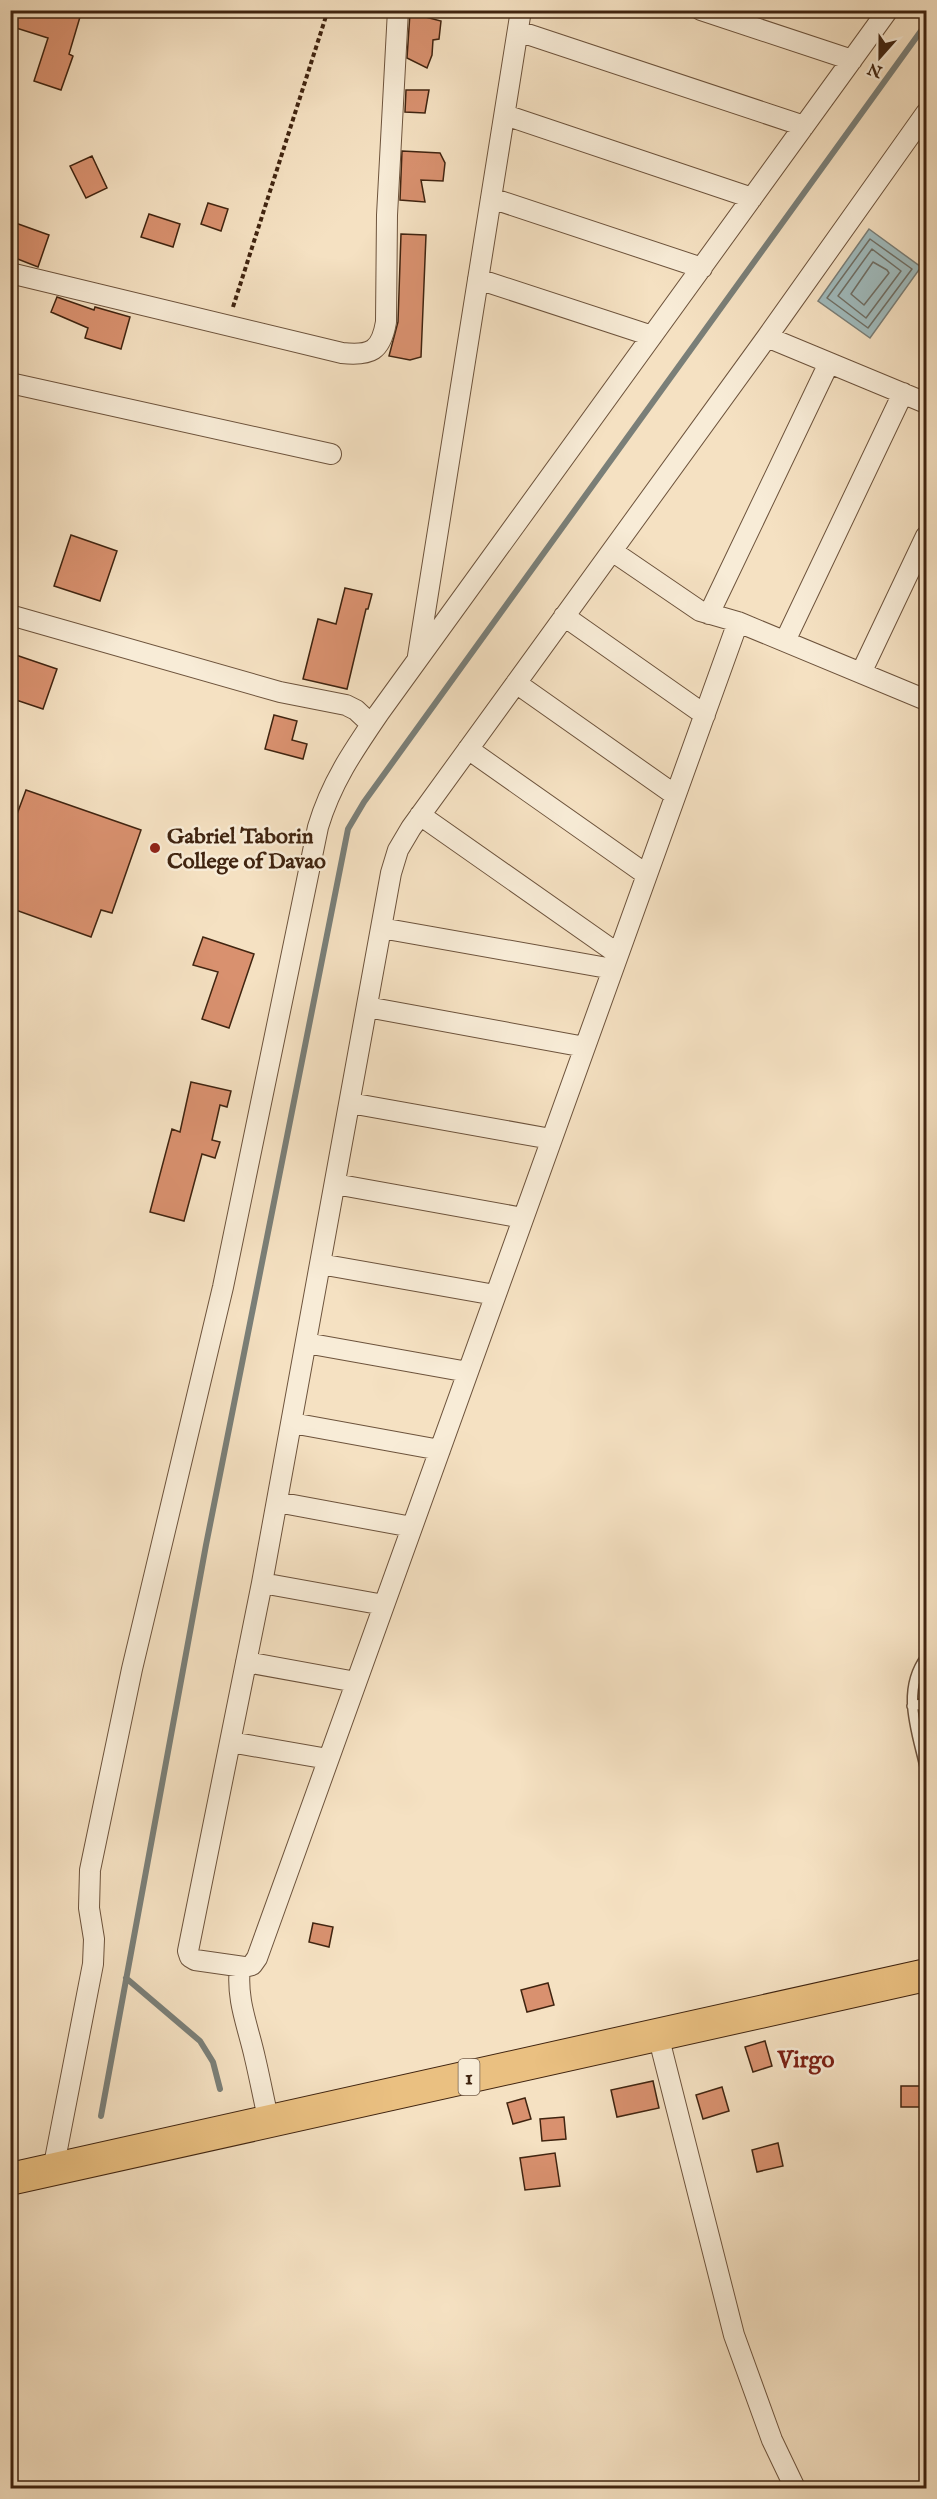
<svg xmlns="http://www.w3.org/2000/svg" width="937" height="2499" font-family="'IM FELL English',serif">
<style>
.water{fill:#a0bbbd;stroke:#7a7f78;stroke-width:1.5}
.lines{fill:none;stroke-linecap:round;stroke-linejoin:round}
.shore{stroke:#707066;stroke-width:1.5}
.stream{stroke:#7a7f78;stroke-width:6}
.building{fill:#d9916f;stroke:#402410;stroke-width:1.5}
.service-casing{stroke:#6d533c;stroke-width:12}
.minor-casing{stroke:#6d533c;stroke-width:22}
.trunk-casing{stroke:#402410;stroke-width:34}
.path{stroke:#402410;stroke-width:4;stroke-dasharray:4.5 3;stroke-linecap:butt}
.service{stroke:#f8ecd7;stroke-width:9}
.minor{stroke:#f8ecd7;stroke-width:20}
.trunk{stroke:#eac081;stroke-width:32}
.poi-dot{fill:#8f2418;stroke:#f8ecd7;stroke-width:2}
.labels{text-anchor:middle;stroke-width:5;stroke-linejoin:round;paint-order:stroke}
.shield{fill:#f8ecd7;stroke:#77604c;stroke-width:1.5}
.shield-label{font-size:21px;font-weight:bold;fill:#402410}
.poi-label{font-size:22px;font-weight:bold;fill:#402410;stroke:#f8ecd7;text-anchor:start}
.neighbourhood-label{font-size:24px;font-weight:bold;fill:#7a1f14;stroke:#f8ecd7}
</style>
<rect width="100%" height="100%" fill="#f5e1c2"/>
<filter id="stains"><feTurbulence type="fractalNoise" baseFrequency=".00333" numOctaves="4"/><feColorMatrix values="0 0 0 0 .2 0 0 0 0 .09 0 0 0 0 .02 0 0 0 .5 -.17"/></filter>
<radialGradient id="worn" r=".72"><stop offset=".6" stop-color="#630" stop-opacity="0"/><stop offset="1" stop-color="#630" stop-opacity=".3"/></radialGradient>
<path class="water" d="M 869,229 L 921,267 L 870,338 L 818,301 Z"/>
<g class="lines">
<path class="shore" d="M 870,239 L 912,269 L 868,328 L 827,298 Z
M 872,249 L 901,271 L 866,318 L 838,296 Z
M 873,262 L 887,270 L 889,273 L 864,305 L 851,294 Z"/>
<path class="stream" d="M 126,1978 L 200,2041 L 213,2062 L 220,2089
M 101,2116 L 206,1545 L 348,829 L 364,802 L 926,24"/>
</g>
<path class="building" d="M 18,10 L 57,10 L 80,17 L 69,54 L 73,56 L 61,90 L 34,81 L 48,38 L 13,27 Z
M 410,13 L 441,21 L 439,39 L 433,40 L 432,55 L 427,68 L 407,58 Z
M 406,90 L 429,90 L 425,113 L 405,112 Z
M 402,151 L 440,153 L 445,163 L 443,181 L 421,180 L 425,202 L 400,200 Z
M 92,156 L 107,188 L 86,198 L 70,166 Z
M 208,203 L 228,209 L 221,231 L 201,224 Z
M 149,214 L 180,224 L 173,247 L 141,237 Z
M 10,221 L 49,235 L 38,267 L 10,256 Z
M 401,234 L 426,235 L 421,357 L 410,360 L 389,356 L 398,322 Z
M 57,297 L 94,310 L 95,307 L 130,317 L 121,349 L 85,338 L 88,328 L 51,312 Z
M 71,535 L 117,551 L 100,601 L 54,586 Z
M 345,588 L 372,594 L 368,609 L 366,609 L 347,689 L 303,679 L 318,619 L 336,624 Z
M 10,653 L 57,669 L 43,709 L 10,698 Z
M 274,715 L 297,721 L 292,740 L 307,744 L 303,759 L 265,749 Z
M 26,790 L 141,830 L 112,913 L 101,910 L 91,937 L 10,908 L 10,833 Z
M 203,937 L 254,954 L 229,1028 L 202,1019 L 218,972 L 193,965 Z
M 191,1082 L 231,1091 L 227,1107 L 220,1105 L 212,1140 L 220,1142 L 215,1158 L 202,1154 L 184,1221 L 150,1212 L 172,1129 L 180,1132 Z
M 313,1923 L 333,1927 L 329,1947 L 309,1942 Z
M 548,1983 L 554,2005 L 527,2012 L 521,1990 Z
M 765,2041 L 772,2066 L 753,2072 L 745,2047 Z
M 653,2081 L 659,2108 L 617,2117 L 611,2090 Z
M 901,2086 L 922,2086 L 921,2107 L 901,2107 Z
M 722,2087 L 729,2111 L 703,2119 L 696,2095 Z
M 525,2098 L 531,2119 L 513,2124 L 507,2103 Z
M 564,2117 L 566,2139 L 542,2141 L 540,2119 Z
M 778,2143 L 783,2166 L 757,2172 L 752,2150 Z
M 555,2153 L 560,2186 L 525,2190 L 520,2158 Z"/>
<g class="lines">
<defs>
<path id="service" d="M 926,1657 C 900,1692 918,1733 926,1771
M 912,1706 L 926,1703"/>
<path id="minor" d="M 701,10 L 852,60
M 518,31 L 804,126
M 505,115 L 752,198
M 491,198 L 702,268
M 10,273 L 342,353 C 371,356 381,351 386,322 L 387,215 L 398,10
M 478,279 L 652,336
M 767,337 L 926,403
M 10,383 L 331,454
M 612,551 L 700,611 L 738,622 L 926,700
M 709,614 L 829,363
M 10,615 L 280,692 L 346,705 L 356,710 L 371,724
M 564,616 L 705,715
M 738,622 L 257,1958 L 252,1965 L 244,1967 L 195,1960 L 190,1957 L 188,1951 L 262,1583 L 391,873 L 398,850 L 411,828 L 767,337 L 926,113
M 785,641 L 903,393
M 418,656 L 521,10
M 861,673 L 926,536
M 516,683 L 675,795
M 468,749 L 647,875
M 420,815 L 618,954
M 381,928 L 613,969
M 367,1007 L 585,1047
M 350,1103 L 551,1139
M 335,1184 L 523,1218
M 320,1264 L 495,1295
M 306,1343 L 468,1372
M 292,1423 L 440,1450
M 277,1502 L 412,1527
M 262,1583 L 384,1605
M 246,1662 L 356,1682
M 230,1742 L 328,1759
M 240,1967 C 236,2000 248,2026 255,2058 C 260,2079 264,2101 269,2122
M 658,2035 L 734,2335 L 772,2440 L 795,2488
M 53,2170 L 93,1964 L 94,1939 L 89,1908 L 90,1870 L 132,1669 L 223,1287 L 318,827 C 331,783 353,751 379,713 L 888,10"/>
<path id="trunk" d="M 10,2179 L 926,1975"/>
</defs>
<use href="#service" class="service-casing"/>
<use href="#minor" class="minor-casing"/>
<use href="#trunk" class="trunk-casing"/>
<path class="path" d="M 233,307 L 328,10"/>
<use href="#service" class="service"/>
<use href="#minor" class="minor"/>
<use href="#trunk" class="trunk"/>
</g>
<circle class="poi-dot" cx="155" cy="848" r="6"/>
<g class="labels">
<rect class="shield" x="458.5" y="2059" width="21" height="36" rx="4.5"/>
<g class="shield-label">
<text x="469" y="2084">1</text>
</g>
<g class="poi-label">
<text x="167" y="843">Gabriel Taborin<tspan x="167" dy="25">College of Davao</tspan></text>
</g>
<g class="neighbourhood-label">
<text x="806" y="2067">Virgo</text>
</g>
</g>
<rect width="937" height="2499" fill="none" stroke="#f5e1c2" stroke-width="36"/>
<rect x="12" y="12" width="913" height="2475" fill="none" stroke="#402410" stroke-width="3"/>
<rect x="18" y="18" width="901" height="2463" fill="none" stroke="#402410" stroke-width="1.5"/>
<g transform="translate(880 57) rotate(201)" stroke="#f8ecd7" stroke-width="4.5" paint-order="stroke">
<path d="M0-4.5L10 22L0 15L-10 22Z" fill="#402410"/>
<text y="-9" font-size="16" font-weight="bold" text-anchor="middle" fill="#402410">N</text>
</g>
<rect width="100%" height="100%" filter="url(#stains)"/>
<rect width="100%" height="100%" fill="url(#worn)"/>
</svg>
